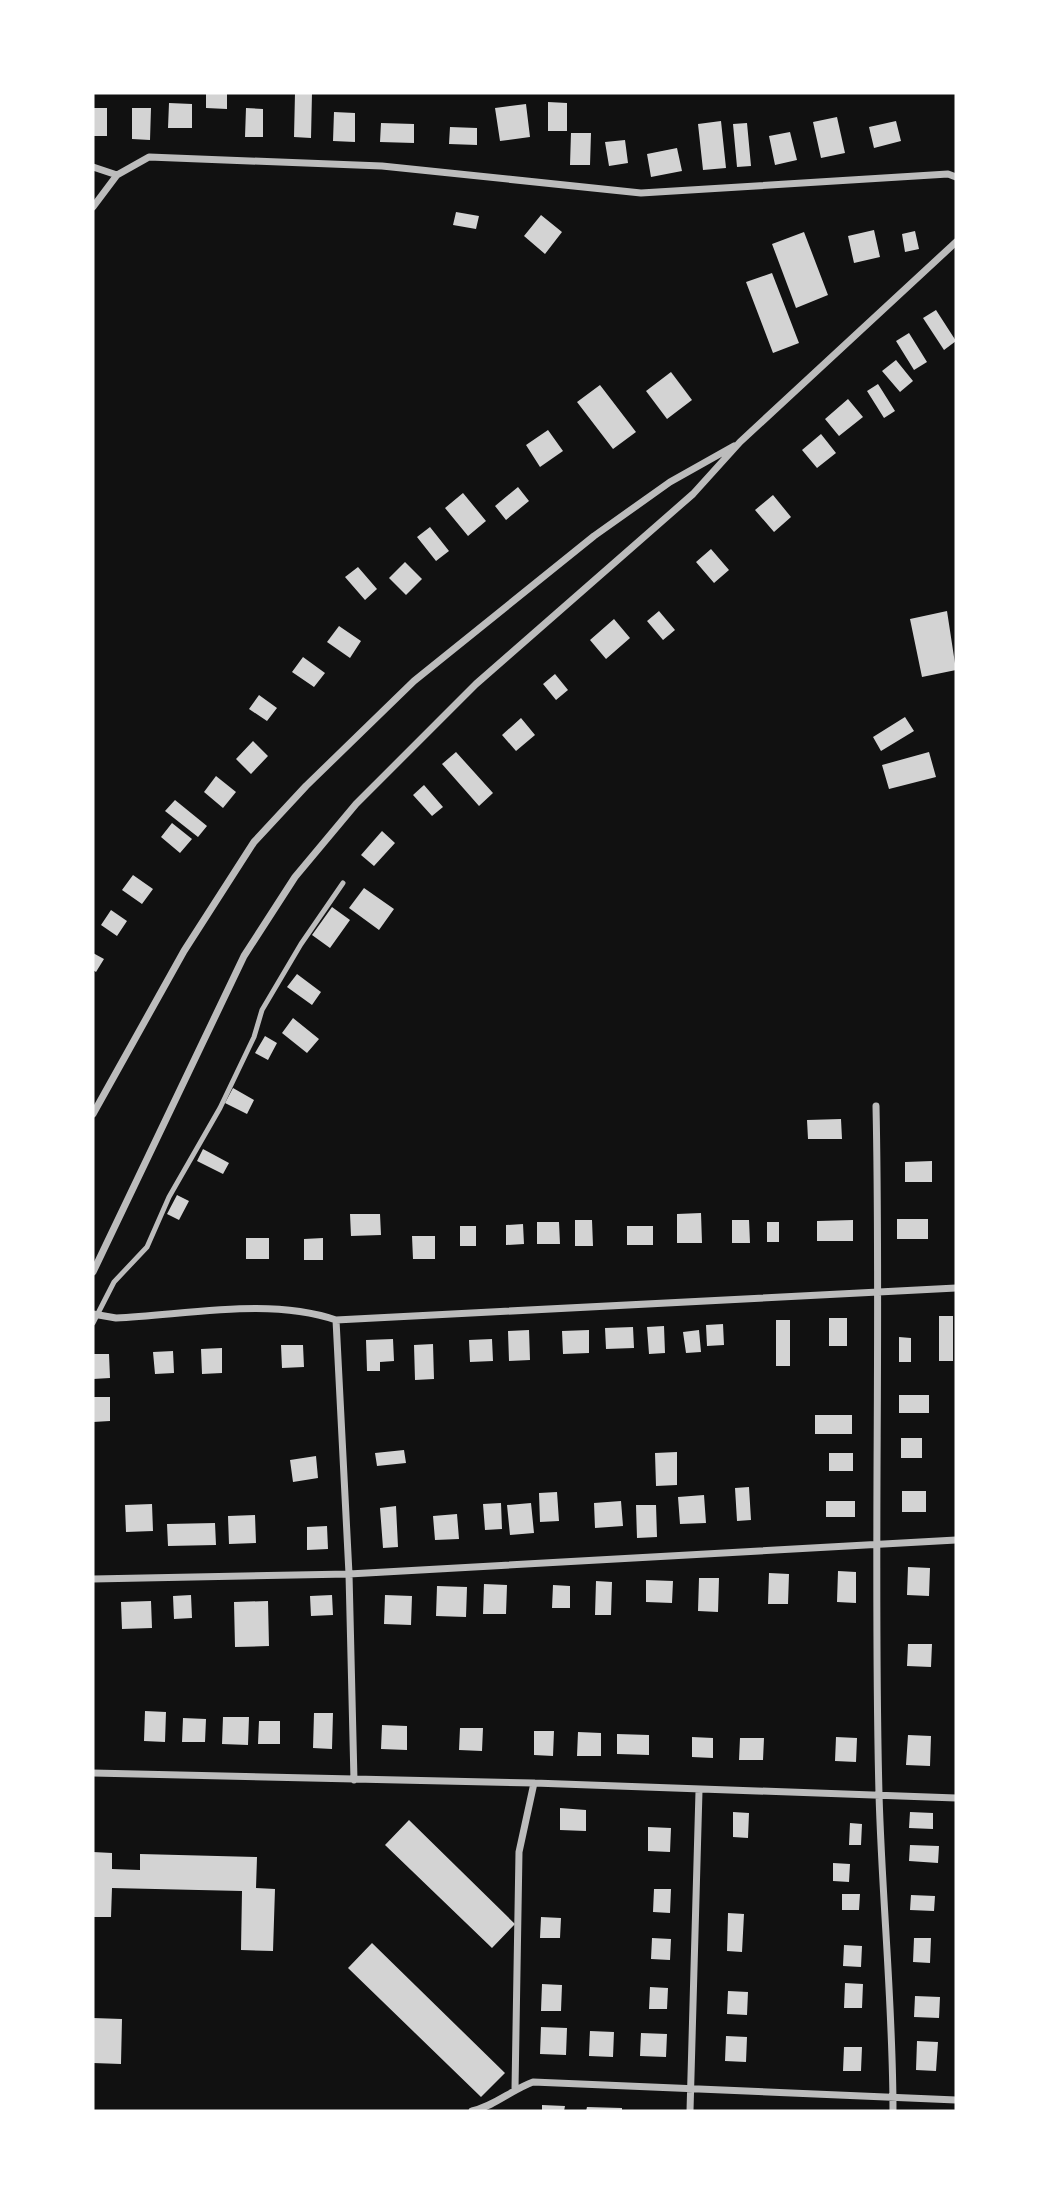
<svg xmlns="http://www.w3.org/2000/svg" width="1049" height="2204" font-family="'PT Sans Narrow',sans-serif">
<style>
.building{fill:#d3d3d3}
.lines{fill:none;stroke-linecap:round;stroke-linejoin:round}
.service{stroke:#bcbcbc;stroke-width:5}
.minor{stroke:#bcbcbc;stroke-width:7}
</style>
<rect width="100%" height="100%" fill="#111"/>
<path class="building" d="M 206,93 L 227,93 L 227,109 L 206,108 Z
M 295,93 L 312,93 L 311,138 L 294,137 Z
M 548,102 L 567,103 L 567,131 L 548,131 Z
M 169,103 L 192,104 L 192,128 L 168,128 Z
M 526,104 L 530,137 L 500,141 L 495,108 Z
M 93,108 L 107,108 L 107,136 L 93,136 Z
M 132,108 L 151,108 L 150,140 L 132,139 Z
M 246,108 L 263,109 L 263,137 L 245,137 Z
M 334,112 L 355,113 L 355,142 L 333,141 Z
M 837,117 L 845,153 L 821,158 L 813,122 Z
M 721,121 L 726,168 L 703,170 L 698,124 Z
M 896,121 L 901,141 L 874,148 L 869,127 Z
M 381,123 L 414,124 L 414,143 L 380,142 Z
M 747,123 L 751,166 L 737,167 L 733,124 Z
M 450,127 L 477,128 L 477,145 L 449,144 Z
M 790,132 L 797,160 L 775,165 L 769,136 Z
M 571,133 L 591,133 L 590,165 L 570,165 Z
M 625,140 L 628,163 L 609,166 L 605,142 Z
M 677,148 L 682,171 L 651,177 L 647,154 Z
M 456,212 L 479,216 L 476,229 L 453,225 Z
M 541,215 L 562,232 L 545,254 L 524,236 Z
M 874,230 L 880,257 L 854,263 L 848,236 Z
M 915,231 L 919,249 L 905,252 L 902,234 Z
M 804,232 L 828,295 L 796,308 L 772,244 Z
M 772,273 L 799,343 L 773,353 L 746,282 Z
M 936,310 L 956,341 L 944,350 L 923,318 Z
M 909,333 L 927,362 L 914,370 L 896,341 Z
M 896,360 L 913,381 L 900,392 L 882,371 Z
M 671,372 L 692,400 L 667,419 L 646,391 Z
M 878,384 L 895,411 L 884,418 L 867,391 Z
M 600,385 L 636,432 L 613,449 L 577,402 Z
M 848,399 L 863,417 L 839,436 L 825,419 Z
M 548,430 L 563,451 L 540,467 L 526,445 Z
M 821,434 L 836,453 L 817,468 L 802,450 Z
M 518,487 L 529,501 L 506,520 L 495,506 Z
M 463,493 L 486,521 L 468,536 L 445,508 Z
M 773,495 L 791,517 L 774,532 L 755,510 Z
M 430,527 L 449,551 L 436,561 L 417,537 Z
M 711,549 L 729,570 L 714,583 L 696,562 Z
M 405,562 L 422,579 L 406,595 L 389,578 Z
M 358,567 L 377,589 L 365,600 L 345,577 Z
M 659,611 L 675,630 L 663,640 L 647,621 Z
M 947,611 L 956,670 L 922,677 L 910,619 Z
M 614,619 L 630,638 L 606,659 L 590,640 Z
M 339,626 L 361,641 L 350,658 L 327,642 Z
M 303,657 L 325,673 L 314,687 L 292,672 Z
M 555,674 L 568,690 L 556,700 L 543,684 Z
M 259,695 L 277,708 L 267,721 L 249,709 Z
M 905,717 L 914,731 L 881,751 L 873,737 Z
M 521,718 L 535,735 L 516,751 L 502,735 Z
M 253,741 L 268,756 L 251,774 L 236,759 Z
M 456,752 L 493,793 L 479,806 L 442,764 Z
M 929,752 L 936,777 L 889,789 L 882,765 Z
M 216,776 L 236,792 L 223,808 L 204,792 Z
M 424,785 L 443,807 L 432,816 L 413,795 Z
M 175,800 L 207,826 L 198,837 L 165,811 Z
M 172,823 L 192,839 L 180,853 L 161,837 Z
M 382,831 L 395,843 L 374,866 L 361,855 Z
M 133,875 L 153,889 L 142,904 L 122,890 Z
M 364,888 L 394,909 L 379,930 L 349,908 Z
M 332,907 L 350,920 L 330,948 L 312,935 Z
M 111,910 L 127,921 L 117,936 L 101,925 Z
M 93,953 L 104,959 L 96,972 L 93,970 Z
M 297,974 L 321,992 L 312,1005 L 287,987 Z
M 293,1018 L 319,1039 L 307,1053 L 282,1033 Z
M 265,1036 L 277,1043 L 268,1060 L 255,1053 Z
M 233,1088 L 254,1100 L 247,1114 L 225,1103 Z
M 841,1119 L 842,1139 L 808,1139 L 807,1120 Z
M 203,1149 L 229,1163 L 223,1174 L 197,1161 Z
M 932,1161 L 932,1182 L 905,1182 L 905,1162 Z
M 177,1195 L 189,1201 L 179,1220 L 167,1214 Z
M 701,1213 L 702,1243 L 677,1243 L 677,1214 Z
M 350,1214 L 380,1214 L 381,1235 L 351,1236 Z
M 897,1219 L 928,1219 L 928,1239 L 897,1239 Z
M 575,1220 L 592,1220 L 593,1246 L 575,1246 Z
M 732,1220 L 749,1220 L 750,1243 L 732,1243 Z
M 853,1220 L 853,1241 L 817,1241 L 817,1221 Z
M 537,1222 L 559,1222 L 560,1244 L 537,1244 Z
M 767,1222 L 779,1222 L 779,1242 L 767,1242 Z
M 523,1224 L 524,1244 L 506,1245 L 506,1225 Z
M 460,1226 L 476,1226 L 476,1246 L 460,1246 Z
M 627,1226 L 653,1226 L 653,1245 L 627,1245 Z
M 412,1236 L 435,1236 L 435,1259 L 413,1259 Z
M 246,1238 L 269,1238 L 269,1259 L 246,1259 Z
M 323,1238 L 323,1260 L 304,1260 L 304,1239 Z
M 939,1316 L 953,1316 L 953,1361 L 939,1361 Z
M 829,1318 L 847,1318 L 847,1346 L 829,1346 Z
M 776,1320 L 790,1320 L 790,1366 L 776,1366 Z
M 723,1324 L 724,1345 L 707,1346 L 706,1325 Z
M 664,1326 L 665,1353 L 649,1354 L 647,1327 Z
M 633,1327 L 634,1348 L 606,1349 L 605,1328 Z
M 529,1330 L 530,1360 L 509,1361 L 508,1331 Z
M 589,1330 L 589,1353 L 563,1354 L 562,1331 Z
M 699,1330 L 701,1352 L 686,1353 L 683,1332 Z
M 899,1337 L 911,1338 L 911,1362 L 899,1362 Z
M 393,1339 L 394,1361 L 380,1362 L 380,1371 L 367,1371 L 366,1340 Z
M 492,1339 L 493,1361 L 470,1362 L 469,1340 Z
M 433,1344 L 434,1379 L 415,1380 L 414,1345 Z
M 281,1345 L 303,1345 L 304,1367 L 282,1368 Z
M 222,1348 L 222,1373 L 202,1374 L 201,1349 Z
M 173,1351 L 174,1373 L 155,1374 L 153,1352 Z
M 93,1354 L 109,1354 L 110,1378 L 93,1379 Z
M 899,1395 L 929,1395 L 929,1413 L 899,1413 Z
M 93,1397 L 110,1397 L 110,1421 L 93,1422 Z
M 815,1415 L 852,1415 L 852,1434 L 815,1434 Z
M 901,1438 L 922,1438 L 922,1458 L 901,1458 Z
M 404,1450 L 406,1463 L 377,1466 L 375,1453 Z
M 677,1452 L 677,1485 L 656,1486 L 655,1453 Z
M 829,1453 L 853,1453 L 853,1471 L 829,1471 Z
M 316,1456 L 318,1478 L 293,1482 L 290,1460 Z
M 749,1487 L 751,1520 L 737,1521 L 735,1488 Z
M 902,1491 L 926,1491 L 926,1512 L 902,1512 Z
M 557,1492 L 559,1521 L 540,1522 L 539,1493 Z
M 704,1495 L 706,1523 L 680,1524 L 678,1497 Z
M 621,1501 L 623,1526 L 595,1528 L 594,1503 Z
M 826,1501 L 855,1501 L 855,1517 L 826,1517 Z
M 501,1503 L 502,1529 L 485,1530 L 483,1504 Z
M 531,1503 L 534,1533 L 510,1535 L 507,1505 Z
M 152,1504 L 153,1531 L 126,1532 L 125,1505 Z
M 636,1505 L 656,1505 L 657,1537 L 637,1538 Z
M 396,1506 L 398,1547 L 383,1548 L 380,1508 Z
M 457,1514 L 459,1539 L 435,1540 L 433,1516 Z
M 255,1515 L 256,1543 L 229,1544 L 228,1516 Z
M 215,1523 L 216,1545 L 168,1546 L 167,1524 Z
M 327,1526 L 328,1549 L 307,1550 L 307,1527 Z
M 908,1567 L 930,1568 L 929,1596 L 907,1595 Z
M 838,1571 L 856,1572 L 856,1603 L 837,1602 Z
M 769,1573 L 789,1574 L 788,1604 L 768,1604 Z
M 699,1578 L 719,1578 L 718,1612 L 698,1611 Z
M 646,1580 L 673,1581 L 672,1603 L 646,1602 Z
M 596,1581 L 612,1582 L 611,1615 L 595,1615 Z
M 484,1584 L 507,1585 L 506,1614 L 483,1614 Z
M 553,1585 L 570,1586 L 570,1608 L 552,1608 Z
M 437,1586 L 467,1587 L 466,1617 L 436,1616 Z
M 191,1595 L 192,1618 L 174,1619 L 173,1596 Z
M 332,1595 L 333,1615 L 311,1616 L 310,1596 Z
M 385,1595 L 412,1596 L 411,1625 L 384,1624 Z
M 151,1601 L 152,1628 L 122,1629 L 121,1602 Z
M 268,1601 L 269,1646 L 235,1647 L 234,1602 Z
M 908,1644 L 932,1644 L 931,1667 L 907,1666 Z
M 145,1711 L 166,1712 L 165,1742 L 144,1741 Z
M 314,1713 L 333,1713 L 332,1749 L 313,1748 Z
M 223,1717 L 249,1717 L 248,1745 L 222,1744 Z
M 183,1718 L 206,1719 L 205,1742 L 182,1742 Z
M 259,1721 L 280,1721 L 280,1744 L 258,1744 Z
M 382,1725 L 407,1726 L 407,1750 L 381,1749 Z
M 460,1728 L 483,1728 L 482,1751 L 459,1750 Z
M 534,1731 L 554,1731 L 553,1756 L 534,1755 Z
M 578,1732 L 601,1733 L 601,1756 L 577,1756 Z
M 617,1734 L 649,1735 L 649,1755 L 617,1754 Z
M 908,1735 L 931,1736 L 930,1766 L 906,1765 Z
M 692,1737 L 713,1738 L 713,1758 L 692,1757 Z
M 836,1737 L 857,1738 L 856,1762 L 835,1761 Z
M 740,1738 L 764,1738 L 763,1760 L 739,1760 Z
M 560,1808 L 586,1810 L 586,1831 L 560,1830 Z
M 733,1812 L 749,1813 L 748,1838 L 733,1837 Z
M 910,1812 L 933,1813 L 933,1829 L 909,1828 Z
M 409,1820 L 515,1924 L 492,1948 L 385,1845 Z
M 850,1823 L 862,1824 L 861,1845 L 849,1845 Z
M 648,1827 L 671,1828 L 670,1852 L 648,1851 Z
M 910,1845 L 939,1846 L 938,1863 L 909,1861 Z
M 93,1852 L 112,1853 L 112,1869 L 140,1870 L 140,1854 L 257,1857 L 256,1888 L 275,1889 L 273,1951 L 241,1950 L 242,1891 L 112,1888 L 111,1917 L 93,1917 Z
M 833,1863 L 850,1864 L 849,1882 L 833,1881 Z
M 654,1889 L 671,1889 L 670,1913 L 653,1912 Z
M 842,1894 L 860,1894 L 859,1910 L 842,1910 Z
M 911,1895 L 935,1896 L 934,1911 L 910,1910 Z
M 728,1913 L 744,1914 L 742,1952 L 727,1951 Z
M 541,1917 L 561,1918 L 560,1938 L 540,1938 Z
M 652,1938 L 671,1939 L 670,1960 L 651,1959 Z
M 914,1938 L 931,1938 L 930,1963 L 913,1962 Z
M 372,1943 L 505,2073 L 481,2097 L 348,1968 Z
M 844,1945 L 862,1946 L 861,1967 L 843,1966 Z
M 845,1983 L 863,1984 L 862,2008 L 844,2008 Z
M 542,1984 L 562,1985 L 561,2011 L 541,2011 Z
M 650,1987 L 668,1988 L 667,2009 L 649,2009 Z
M 728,1991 L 748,1992 L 747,2015 L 727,2014 Z
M 915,1996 L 940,1997 L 939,2018 L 914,2017 Z
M 93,2018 L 122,2019 L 121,2064 L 93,2063 Z
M 541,2027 L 567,2028 L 566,2055 L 540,2054 Z
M 590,2031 L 614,2032 L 613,2057 L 589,2056 Z
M 641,2033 L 667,2034 L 666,2057 L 640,2056 Z
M 726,2036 L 747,2037 L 746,2062 L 725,2061 Z
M 917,2041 L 938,2042 L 936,2071 L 916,2070 Z
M 844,2047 L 862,2047 L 861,2071 L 843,2071 Z
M 542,2105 L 565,2106 L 564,2111 L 542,2111 Z
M 587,2107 L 622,2108 L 622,2111 L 586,2111 Z"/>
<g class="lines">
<path class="service" d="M 93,1323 L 114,1282 L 147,1247 L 169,1197 L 220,1108 L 254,1037 L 262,1010 L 301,944 L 343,883"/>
<path class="minor" d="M 93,167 L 117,175
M 93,207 L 117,175 L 149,157 L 382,166 L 641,193 L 948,174 L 956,177
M 876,1106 C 881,1335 873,1564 879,1794 C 882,1900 893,2005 893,2111
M 93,1114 L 184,951 L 254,842 L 306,786 L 414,681 L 594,536 L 670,482 L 734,446
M 93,1272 L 244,956 L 295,877 L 356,804 L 476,684 L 693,494 L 740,442 L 956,242
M 93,1314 L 116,1318 C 185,1315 270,1297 336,1320 L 956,1288
M 336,1320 L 349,1574 L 354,1780
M 93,1579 L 349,1574 L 956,1540
M 93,1773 L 534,1783 L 956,1798
M 515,2089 L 519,1852 L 534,1783
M 472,2111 C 495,2106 511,2090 533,2082 L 956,2100
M 690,2111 L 699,1791"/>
</g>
<rect width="1049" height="2204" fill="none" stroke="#ffffff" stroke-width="189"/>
</svg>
